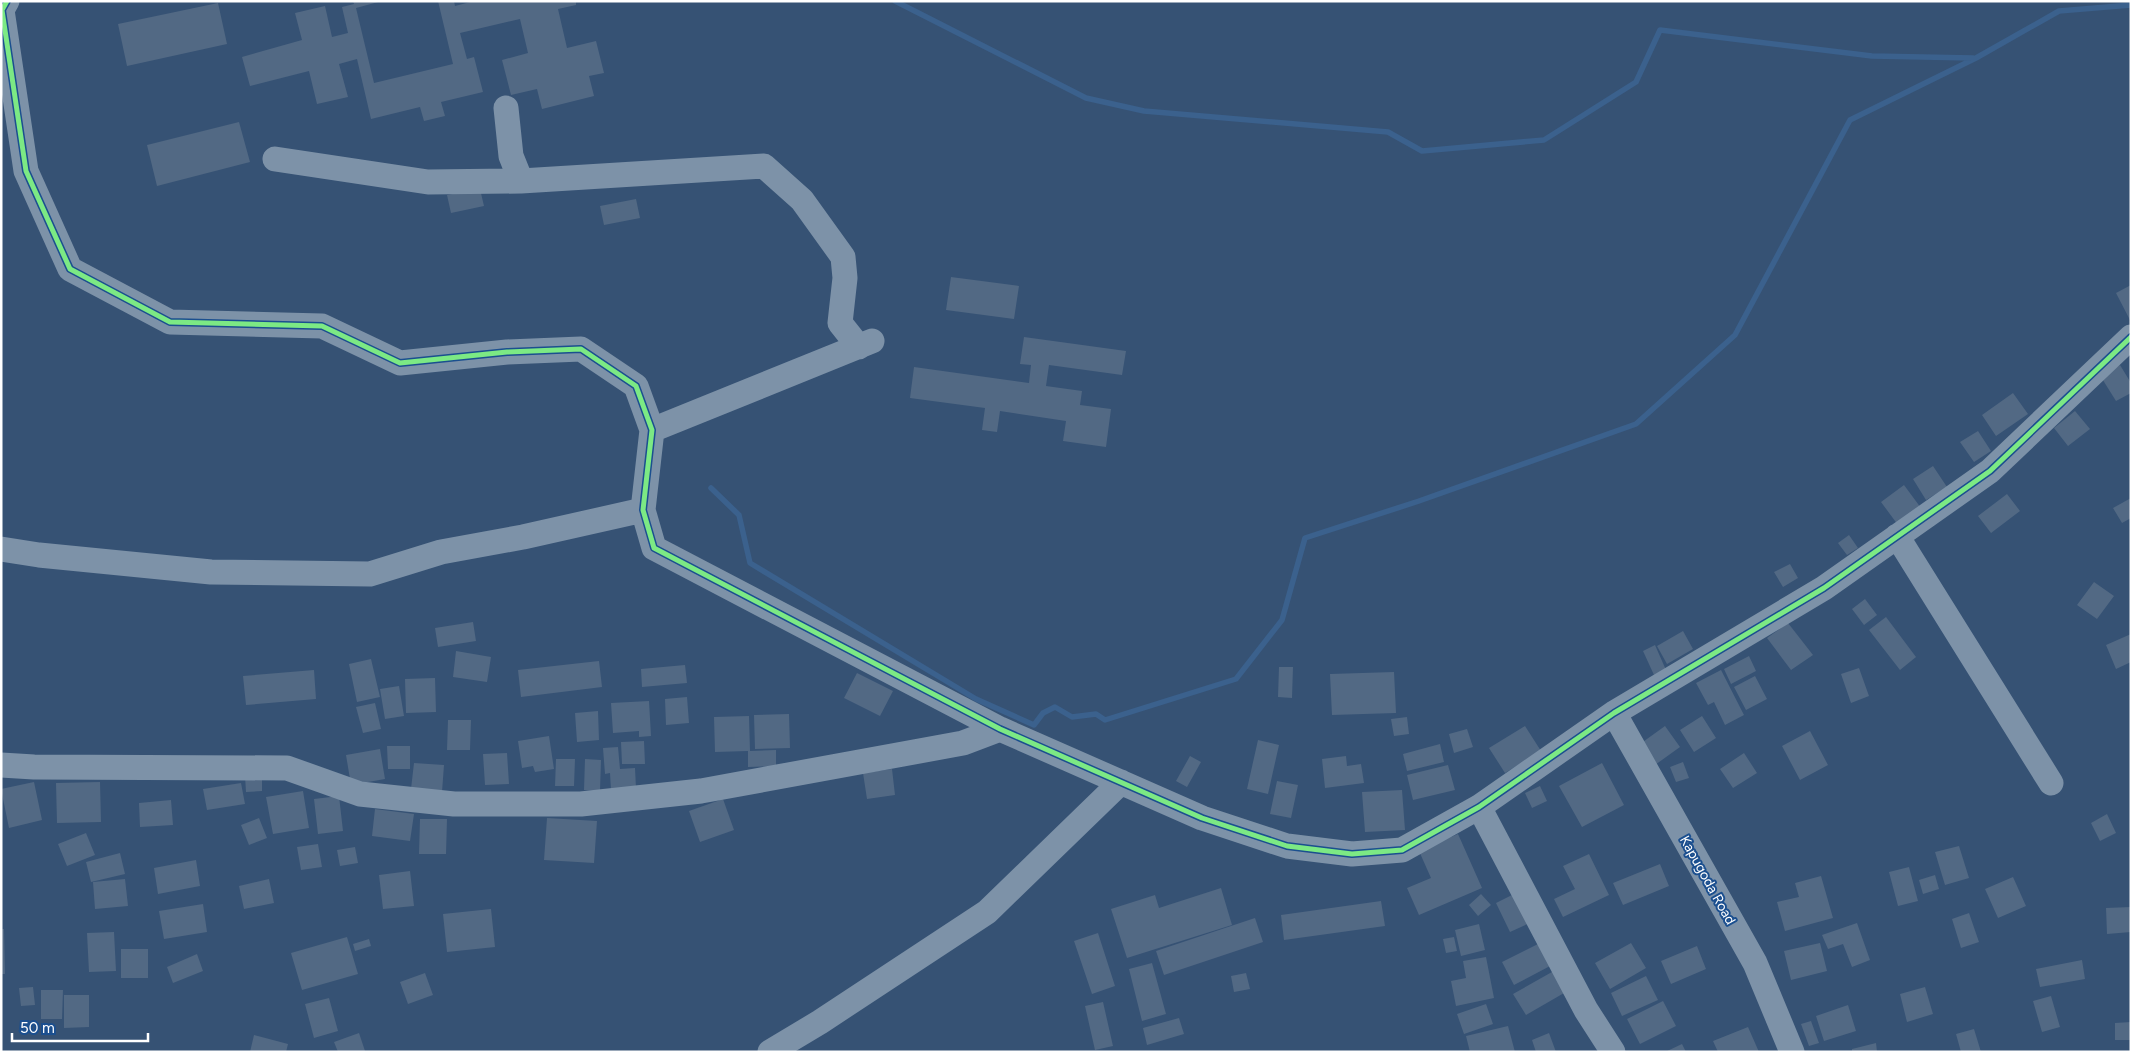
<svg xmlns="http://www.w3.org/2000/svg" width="2132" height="1053" font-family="Figtree,sans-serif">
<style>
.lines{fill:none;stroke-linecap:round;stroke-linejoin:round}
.stream{stroke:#3b618d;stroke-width:5.5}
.building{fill:#526984}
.minor{stroke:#7d92a8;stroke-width:25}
.cycleway-casing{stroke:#1b4f8f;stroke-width:8}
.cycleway{stroke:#7ce984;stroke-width:5}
.labels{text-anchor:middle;stroke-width:4;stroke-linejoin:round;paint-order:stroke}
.street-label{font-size:14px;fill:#fff;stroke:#1b4f8f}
</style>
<rect width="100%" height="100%" fill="#365274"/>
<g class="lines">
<path class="stream" d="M 895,1 L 1086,98 L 1144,111 L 1388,132 L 1422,151 L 1544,140 L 1636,82 L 1660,30 L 1872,56 L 1973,58
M 711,488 L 739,515 L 750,563 L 976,699 L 1034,725 L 1043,713 L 1055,707 L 1072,717 L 1096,714 L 1105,720 L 1236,679 L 1282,620 L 1305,538 L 1419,501 L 1636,424 L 1735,335 L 1850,120 L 1976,58 L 2059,11 L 2131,5"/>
</g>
<path class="building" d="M 353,1 L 382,1 L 356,8 L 374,83 L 453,64 L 438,1 L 454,1 L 455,6 L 474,1 L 576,1 L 576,5 L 558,9 L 567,48 L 596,41 L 604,73 L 589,76 L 594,96 L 542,109 L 537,89 L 511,95 L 502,60 L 528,53 L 520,19 L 460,33 L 467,59 L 474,57 L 483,92 L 441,102 L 445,116 L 424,121 L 420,107 L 371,119 L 357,59 L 339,64 L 348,97 L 317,104 L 309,71 L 250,86 L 242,57 L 302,40 L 295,13 L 325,6 L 332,37 L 348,33 L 342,7 L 354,4 Z
M 218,3 L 227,44 L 127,66 L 118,24 Z
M 239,122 L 250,162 L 157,186 L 147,145 Z
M 480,189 L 484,206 L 451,213 L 447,195 Z
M 636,199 L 640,218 L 604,225 L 600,206 Z
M 951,277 L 1019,286 L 1014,319 L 946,310 Z
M 2131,285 L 2131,322 L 2116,293 Z
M 1024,337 L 1126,351 L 1122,375 L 1049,365 L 1046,386 L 1082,391 L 1080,405 L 1111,409 L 1106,447 L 1063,441 L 1066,421 L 1000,411 L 997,432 L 982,430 L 985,408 L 910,398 L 914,367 L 1029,383 L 1031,365 L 1020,364 Z
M 2120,365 L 2131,383 L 2131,393 L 2116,401 L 2101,377 Z
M 2013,393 L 2028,414 L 1996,436 L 1982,415 Z
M 2075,411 L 2090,429 L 2068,446 L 2054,428 Z
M 1978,431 L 1991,451 L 1974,462 L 1960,442 Z
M 1933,466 L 1947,487 L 1926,500 L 1913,479 Z
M 1904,485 L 1921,508 L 1898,525 L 1881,502 Z
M 2007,494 L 2020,511 L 1991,533 L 1978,516 Z
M 2131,498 L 2131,518 L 2122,523 L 2113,508 Z
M 1849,535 L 1858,548 L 1847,555 L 1838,543 Z
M 1790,564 L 1798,578 L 1783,587 L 1774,572 Z
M 2094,582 L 2114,596 L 2097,619 L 2077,605 Z
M 1865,599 L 1877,615 L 1864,625 L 1852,609 Z
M 1886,617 L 1916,657 L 1900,670 L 1869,630 Z
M 473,622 L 476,641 L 438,647 L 435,628 Z
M 1788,623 L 1813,655 L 1791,670 L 1767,638 Z
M 1683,631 L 1693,649 L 1667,664 L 1657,646 Z
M 2131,634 L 2131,662 L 2116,669 L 2106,645 Z
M 1655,645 L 1666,670 L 1654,675 L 1643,651 Z
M 456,651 L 491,657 L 487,682 L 453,677 Z
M 1749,656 L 1756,671 L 1731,684 L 1724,669 Z
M 371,659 L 380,697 L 357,702 L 349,664 Z
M 599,661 L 602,687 L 521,697 L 518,670 Z
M 685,665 L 687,683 L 642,687 L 641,669 Z
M 1279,667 L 1293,667 L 1292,698 L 1278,697 Z
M 1859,668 L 1869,696 L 1851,703 L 1841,674 Z
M 314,670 L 316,699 L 246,705 L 243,676 Z
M 1721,670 L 1744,715 L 1725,725 L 1714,702 L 1708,705 L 1696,683 Z
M 1394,672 L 1396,713 L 1332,715 L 1330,674 Z
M 857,673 L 893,691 L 880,716 L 844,698 Z
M 1755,676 L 1767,699 L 1746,710 L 1734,687 Z
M 435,678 L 436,712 L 406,713 L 405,679 Z
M 399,686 L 404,716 L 385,719 L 380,689 Z
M 687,697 L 689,723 L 666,725 L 665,699 Z
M 649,701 L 651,736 L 639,737 L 639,731 L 613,733 L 611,703 Z
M 375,703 L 381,729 L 363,733 L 356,707 Z
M 598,711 L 599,740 L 577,742 L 575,713 Z
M 789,714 L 790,748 L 755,749 L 754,715 Z
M 749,716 L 750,751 L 776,750 L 776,766 L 748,767 L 748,751 L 715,752 L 714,717 Z
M 1702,716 L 1716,738 L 1694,752 L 1680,730 Z
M 1407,717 L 1409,734 L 1394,736 L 1391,719 Z
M 448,720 L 471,720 L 470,750 L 447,750 Z
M 1525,726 L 1541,751 L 1505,773 L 1489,748 Z
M 1665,726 L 1680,747 L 1655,765 L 1640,744 Z
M 1467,729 L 1473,747 L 1454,753 L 1449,734 Z
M 1810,731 L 1828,765 L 1800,780 L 1782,746 Z
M 549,736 L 554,769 L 535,772 L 533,766 L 522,768 L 518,741 Z
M 1258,740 L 1279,745 L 1268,794 L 1247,789 Z
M 644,741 L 645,764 L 622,764 L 621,742 Z
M 1440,744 L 1444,762 L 1407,771 L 1403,754 Z
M 387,746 L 410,746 L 410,769 L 388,769 Z
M 618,747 L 620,769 L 635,768 L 636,788 L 611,790 L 610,773 L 605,774 L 603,748 Z
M 380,749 L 385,779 L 351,785 L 346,755 Z
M 507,753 L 509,784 L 485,785 L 483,754 Z
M 1744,753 L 1757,773 L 1733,788 L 1720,769 Z
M 1190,756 L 1201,762 L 1187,787 L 1176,781 Z
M 1346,756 L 1347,766 L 1361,764 L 1364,783 L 1325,788 L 1322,759 Z
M 556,759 L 575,759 L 574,786 L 555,786 Z
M 585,759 L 601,760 L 600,791 L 584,790 Z
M 1683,762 L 1689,778 L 1676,782 L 1670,767 Z
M 414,763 L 444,765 L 442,792 L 411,789 Z
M 1602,763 L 1624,805 L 1582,827 L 1559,786 Z
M 1448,765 L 1455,790 L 1413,800 L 1407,775 Z
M 892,769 L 895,795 L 867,799 L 863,773 Z
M 262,775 L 262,791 L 246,792 L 245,776 Z
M 1277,781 L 1298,785 L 1291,818 L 1270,814 Z
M 34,782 L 42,820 L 9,828 L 1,789 Z
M 100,782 L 101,822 L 57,823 L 56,783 Z
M 241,783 L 245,804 L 207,810 L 203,789 Z
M 1540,786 L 1547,801 L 1532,808 L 1525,793 Z
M 1402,790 L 1405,830 L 1365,832 L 1362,792 Z
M 303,791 L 309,828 L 273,834 L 266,797 Z
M 339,796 L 343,831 L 318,834 L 314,799 Z
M 723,799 L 734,830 L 700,842 L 689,811 Z
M 171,800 L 173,825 L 140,827 L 139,803 Z
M 375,809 L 414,814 L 410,841 L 372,836 Z
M 2107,814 L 2116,833 L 2100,841 L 2091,823 Z
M 259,818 L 267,838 L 249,845 L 241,825 Z
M 547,818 L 597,821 L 594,863 L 544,860 Z
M 420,819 L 447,819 L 446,854 L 419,854 Z
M 86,833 L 95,855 L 67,866 L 58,844 Z
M 1458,834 L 1482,888 L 1419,915 L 1407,888 L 1431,878 L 1419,851 Z
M 318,844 L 322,867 L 301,870 L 297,847 Z
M 1959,846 L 1969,878 L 1945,885 L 1935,852 Z
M 355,847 L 358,863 L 340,866 L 337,850 Z
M 120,853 L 125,874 L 91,882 L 86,862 Z
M 1589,854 L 1609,895 L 1563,917 L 1554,899 L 1575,889 L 1563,866 Z
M 196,860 L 200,886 L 158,894 L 154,868 Z
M 1660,864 L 1669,886 L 1623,905 L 1613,883 Z
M 1909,867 L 1918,901 L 1898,906 L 1889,872 Z
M 410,871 L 414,906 L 383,909 L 379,875 Z
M 1935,875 L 1939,889 L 1923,894 L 1919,880 Z
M 1821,876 L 1833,918 L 1785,931 L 1777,902 L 1799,897 L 1795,883 Z
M 2013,877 L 2026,906 L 1998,918 L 1985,889 Z
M 125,879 L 128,906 L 95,909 L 93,882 Z
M 269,879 L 274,903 L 244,909 L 239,886 Z
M 1221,888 L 1232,925 L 1127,958 L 1111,909 L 1155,895 L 1159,908 Z
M 1520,891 L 1534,921 L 1510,932 L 1496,903 Z
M 1481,894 L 1491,905 L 1478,916 L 1469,905 Z
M 1381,901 L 1385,926 L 1284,940 L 1281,915 Z
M 203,904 L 207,932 L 164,939 L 159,911 Z
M 2131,907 L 2131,932 L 2107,934 L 2106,908 Z
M 491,909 L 495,947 L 447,952 L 443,914 Z
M 1969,913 L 1979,942 L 1961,948 L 1952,919 Z
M 1255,918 L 1263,942 L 1164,975 L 1156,951 Z
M 1857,923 L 1870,960 L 1852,967 L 1843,944 L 1828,949 L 1822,935 Z
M 1479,924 L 1485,950 L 1461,956 L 1455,930 Z
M 1,929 L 4,929 L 5,974 L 1,974 Z
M 114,932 L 116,971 L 89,972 L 87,933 Z
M 1098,933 L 1115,986 L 1092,994 L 1074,941 Z
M 347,937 L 358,974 L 302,990 L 291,953 Z
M 1454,937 L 1457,951 L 1446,953 L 1443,939 Z
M 369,939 L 371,946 L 355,951 L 353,944 Z
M 1540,943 L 1552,965 L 1514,985 L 1502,962 Z
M 1631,943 L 1646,968 L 1610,989 L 1595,963 Z
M 1820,943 L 1827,971 L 1791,980 L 1784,951 Z
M 1697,946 L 1706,969 L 1671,984 L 1661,961 Z
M 121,949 L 148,949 L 148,978 L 121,978 Z
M 197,954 L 203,971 L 173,983 L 167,967 Z
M 1486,957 L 1494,998 L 1456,1006 L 1451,981 L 1466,978 L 1463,961 Z
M 2082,960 L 2085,979 L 2040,987 L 2036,969 Z
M 1152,963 L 1166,1014 L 1142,1021 L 1129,969 Z
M 1559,968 L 1571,989 L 1526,1015 L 1513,994 Z
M 425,973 L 433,995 L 408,1004 L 400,982 Z
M 1246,973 L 1250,989 L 1234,992 L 1231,976 Z
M 1646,976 L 1658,1000 L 1622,1016 L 1611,993 Z
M 33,987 L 35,1005 L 21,1006 L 19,988 Z
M 1925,987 L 1933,1014 L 1907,1022 L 1900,994 Z
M 41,990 L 63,990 L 62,1019 L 41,1019 Z
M 64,995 L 89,995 L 89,1027 L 64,1028 Z
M 2051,996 L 2060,1027 L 2042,1032 L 2033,1001 Z
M 329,998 L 338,1031 L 314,1038 L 305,1004 Z
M 1663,1001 L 1676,1026 L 1640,1044 L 1627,1019 Z
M 1103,1002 L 1113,1046 L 1095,1050 L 1085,1006 Z
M 1486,1004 L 1493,1024 L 1464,1034 L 1457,1014 Z
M 1848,1005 L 1856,1031 L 1824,1041 L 1816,1016 Z
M 1179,1018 L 1184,1034 L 1147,1045 L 1143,1028 Z
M 1811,1021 L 1819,1043 L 1809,1046 L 1801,1024 Z
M 2131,1022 L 2131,1040 L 2115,1040 L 2115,1023 Z
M 1508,1026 L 1515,1052 L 1470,1052 L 1466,1036 Z
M 1748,1027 L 1759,1052 L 1718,1052 L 1713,1041 Z
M 1974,1029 L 1981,1052 L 1961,1052 L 1956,1034 Z
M 359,1033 L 365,1051 L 338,1052 L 334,1042 Z
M 1549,1033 L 1556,1052 L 1536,1052 L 1532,1040 Z
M 254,1035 L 288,1044 L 286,1052 L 250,1052 Z
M 1876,1043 L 1877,1052 L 1852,1052 L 1852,1049 Z
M 1682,1044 L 1686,1052 L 1665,1052 Z"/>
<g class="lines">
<path class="minor" d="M 7,1 L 2,10 L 26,171 L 70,269 L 170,322 L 322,326 L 400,363 L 507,352 L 581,349 L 636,386 L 652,430 L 643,510 L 654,548 L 1000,729 L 1202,818 L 1287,846 L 1352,854 L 1402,850 L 1479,807 L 1614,713 L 1824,588 L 1990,471 L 2131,337
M 506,108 L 511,156 L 521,181
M 275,159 L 428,182 L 521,181 L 764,166 L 802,200 L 843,257 L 845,278 L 840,323 L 859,347
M 652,430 L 872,341
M 1897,536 L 2051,783
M 1,549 L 39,555 L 211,572 L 370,574 L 441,552 L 523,537 L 643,510
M 1614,713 L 1755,963 L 1792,1052
M 1,765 L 34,767 L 287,768 L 360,794 L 454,804 L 581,804 L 701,791 L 963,743 L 1000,729
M 1479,807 L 1586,1010 L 1613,1052
M 770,1052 L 820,1022 L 987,912 L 1121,782"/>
<defs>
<path id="cycleway" d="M 7,1 L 2,10 L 26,171 L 70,269 L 170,322 L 322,326 L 400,363 L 507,352 L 581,349 L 636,386 L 652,430 L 643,510 L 654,548 L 1000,729 L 1202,818 L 1287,846 L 1352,854 L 1402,850 L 1479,807 L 1614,713 L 1824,588 L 1990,471 L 2131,337"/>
</defs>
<use href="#cycleway" class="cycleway-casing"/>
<use href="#cycleway" class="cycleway"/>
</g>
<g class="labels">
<g class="street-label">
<text transform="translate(1708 880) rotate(61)" y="5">Kapugoda Road</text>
</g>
</g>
<rect width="2132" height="1053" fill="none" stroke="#ffffff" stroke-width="5"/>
<path d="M12 1033v8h136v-8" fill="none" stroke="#ffffff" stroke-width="2.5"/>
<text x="20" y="1033" font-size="15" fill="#ffffff" stroke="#1b4f8f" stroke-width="4" paint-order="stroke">50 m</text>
</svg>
